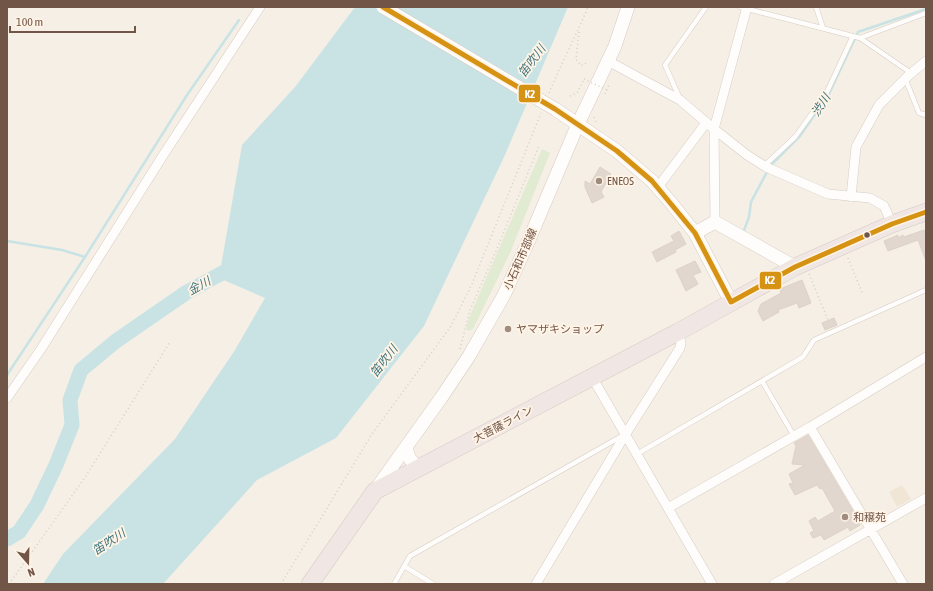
<svg xmlns="http://www.w3.org/2000/svg" width="933" height="591" font-family="'Asap Condensed','Noto Sans JP',sans-serif">
<style>
.residential{fill:#f1e5d6}
.green{fill:#e1ebd1}
.water{fill:#c9e3e5}
.lines{fill:none;stroke-linecap:round;stroke-linejoin:round}
.stream{stroke:#c9e3e5;stroke-width:2.5}
.river{stroke:#c9e3e5;stroke-width:15}
.building{fill:#e1d7ce;stroke:#ddd2c9}
.lane-casing{stroke:#d6ccc4;stroke-width:5.5}
.street-casing{stroke:#d6ccc4;stroke-width:10}
.secondary-casing{stroke:#d6cbc3;stroke-width:14}
.highway-casing{stroke:#d4cbc4;stroke-width:18}
.path{stroke:#d7cec8;stroke-width:1.5;stroke-dasharray:1 3;stroke-linecap:butt}
.lane{stroke:#fefdfb;stroke-width:4.5}
.street{stroke:#fefdfb;stroke-width:9}
.secondary{stroke:#fefdfb;stroke-width:13}
.highway{stroke:#f0e6e3;stroke-width:17}
.secondary-bridge-casing{stroke:#d6cbc3;stroke-width:14;stroke-linecap:butt}
.path-bridge{stroke:#d7cec8;stroke-width:1.5;stroke-dasharray:1 3;stroke-linecap:butt}
.secondary-bridge{stroke:#fefdfb;stroke-width:13}
.bus-1-casing{stroke:#fff4e6;stroke-width:8}
.bus-1{stroke:#d69212;stroke-width:5}
.poi-dot{fill:#9f8c7f;stroke:#fff4e6;stroke-width:1.5}
.bus-dot{fill:#715648;stroke:#fff4e6;stroke-width:1.5}
.labels{text-anchor:middle;stroke-width:3.5;stroke-linejoin:round;paint-order:stroke}
.poi-label{font-size:11px;fill:#715648;stroke:#fff4e6;text-anchor:start}
.street-label{font-size:11px;fill:#715648;stroke:#fff4e6}
.water-label{font-size:12px;font-style:italic;fill:#3f757e;stroke:#fff4e6}
.line-badge{stroke:#fff4e6;stroke-width:1.5}
.badge-label{font-size:11px;text-anchor:middle;font-weight:bold;fill:#fff}
</style>
<rect width="100%" height="100%" fill="#f5efe6"/>
<path class="residential" d="M 902,485 L 911,499 L 897,507 L 889,492 Z"/>
<path class="green" d="M 542,149 L 550,153 L 510,253 L 473,329 L 468,331 L 466,328 L 469,318 Z"/>
<path class="water" d="M 355,7 L 568,7 L 504,157 L 424,326 L 336,438 L 257,480 L 163,584 L 43,584 L 63,554 L 175,439 L 235,350 L 265,298 L 219,278 L 242,145 L 295,87 Z"/>
<g class="lines">
<path class="stream" d="M 770,166 L 800,136 L 829,94 L 858,32 L 926,9
M 743,233 L 749,217 L 751,202 L 768,170
M 7,241 L 62,250 L 85,257
M 7,375 L 85,257 L 187,95 L 239,20"/>
<path class="river" d="M 7,539 L 19,532 L 37,505 L 56,465 L 72,425 L 70,400 L 81,370 L 116,341 L 187,292 L 237,265"/>
</g>
<path class="building" d="M 600,167 L 611,174 L 601,192 L 604,197 L 592,203 L 585,187 L 585,181 L 590,184 Z
M 924,230 L 926,236 L 926,261 L 918,240 L 888,251 L 884,241 L 898,235 L 898,238 L 903,235 L 904,237 Z
M 679,231 L 686,244 L 675,250 L 676,252 L 657,262 L 652,252 L 674,241 L 671,236 Z
M 695,261 L 701,272 L 693,275 L 698,284 L 686,291 L 676,270 Z
M 802,280 L 811,303 L 799,308 L 797,303 L 778,310 L 779,312 L 763,321 L 758,311 L 761,304 L 781,293 L 780,289 Z
M 834,318 L 837,325 L 825,330 L 822,323 Z
M 808,435 L 856,516 L 860,525 L 850,531 L 848,527 L 824,540 L 821,535 L 813,538 L 810,533 L 814,531 L 809,521 L 815,517 L 818,521 L 835,511 L 822,488 L 820,489 L 817,485 L 795,495 L 789,484 L 793,483 L 789,474 L 805,465 L 792,464 L 796,446 L 794,443 Z"/>
<g class="lines">
<defs>
<path id="lane" d="M 740,7 L 860,38 L 926,13
M 816,7 L 823,28
M 860,38 L 911,73
M 905,78 L 919,113 L 926,115
M 680,99 L 665,65 L 706,7
M 764,166 L 795,137 L 826,94 L 853,36
M 762,381 L 794,436
M 637,454 L 803,357 L 814,340 L 926,290
M 404,566 L 433,584
M 394,584 L 410,556 L 622,436"/>
<path id="street" d="M 608,61 L 680,100 L 714,129 L 747,155 L 766,167 L 828,194 L 870,198 L 884,206 L 892,224
M 658,187 L 706,123
M 851,197 L 856,147 L 879,105 L 908,76 L 926,61
M 715,222 L 714,129 L 747,7
M 592,377 L 712,584
M 7,398 L 41,349 L 162,157 L 260,7
M 810,427 L 903,584
M 668,508 L 810,427 L 926,357
M 536,584 L 625,435 L 680,348 L 681,343 L 678,332
M 774,584 L 926,498"/>
<path id="secondary" d="M 555,109 L 617,151 L 652,181 L 672,204 L 695,233 L 731,302
M 695,233 L 715,222 L 795,267
M 406,447 C 408,457 411,464 421,467
M 376,489 L 441,398 L 469,356 L 504,295 L 529,240 L 578,124 L 615,46 L 628,7"/>
<path id="highway" d="M 310,584 L 375,491 L 678,332 L 795,267 L 892,224 L 926,212"/>
</defs>
<use href="#lane" class="lane-casing"/>
<use href="#street" class="street-casing"/>
<use href="#secondary" class="secondary-casing"/>
<use href="#highway" class="highway-casing"/>
<path class="path" d="M 579,32 L 576,59 L 580,65 L 584,65 L 587,62
M 549,93 C 561,64 576,36 588,7
M 605,94 L 609,85
M 570,96 L 577,93 L 584,79
M 594,117 L 597,124
M 848,258 L 863,295
M 809,274 L 828,320
M 460,349 L 470,310 L 494,256 L 539,146
M 9,584 L 84,479 L 170,342
M 281,584 L 372,434 L 451,326 L 472,284 L 541,113"/>
<use href="#lane" class="lane"/>
<use href="#street" class="street"/>
<use href="#secondary" class="secondary"/>
<use href="#highway" class="highway"/>
<defs>
<path id="secondary-bridge" d="M 383,7 L 555,109"/>
</defs>
<use href="#secondary-bridge" class="secondary-bridge-casing"/>
<path class="path-bridge" d="M 584,79 L 607,90"/>
<use href="#secondary-bridge" class="secondary-bridge"/>
<defs>
<path id="bus-1" d="M 383,7 L 555,109 L 617,151 L 652,181 L 695,233 L 731,302 L 795,267 L 892,224 L 926,212"/>
</defs>
<use href="#bus-1" class="bus-1-casing"/>
<use href="#bus-1" class="bus-1"/>
</g>
<g class="poi-dot">
<circle cx="599" cy="181" r="4"/>
<circle cx="508" cy="329" r="4"/>
<circle cx="845" cy="517" r="4"/>
</g>
<circle class="bus-dot" cx="867" cy="235" r="3.5"/>
<g class="labels">
<g class="poi-label">
<text x="607" y="185">ENEOS</text>
<text x="516" y="333">ヤマザキショップ</text>
<text x="853" y="521">和穣苑</text>
</g>
<g class="street-label">
<text transform="translate(520 259) rotate(-66)" y="4">小石和市部線</text>
<text transform="translate(503 424) rotate(-28)" y="4">大菩薩ライン</text>
</g>
<g class="water-label">
<text transform="translate(532 61) rotate(-53)" y="4">笛吹川</text>
<text transform="translate(821 105) rotate(-57)" y="4">渋川</text>
<text transform="translate(199 286) rotate(-29)" y="4">金川</text>
<text transform="translate(384 361) rotate(-52)" y="4">笛吹川</text>
<text transform="translate(109 542) rotate(-33)" y="4">笛吹川</text>
</g>
</g>
<g class="line-badge">
<rect x="518" y="84" width="23" height="19" rx="4" fill="#d69212"/>
<rect x="759" y="271" width="23" height="19" rx="4" fill="#d69212"/>
</g>
<g class="badge-label">
<text x="530" y="98">K2</text>
<text x="770" y="284">K2</text>
</g>
<rect width="933" height="591" fill="none" stroke="#715648" stroke-width="16"/>
<g transform="translate(28 563) rotate(160)" stroke="#fff4e6" stroke-width="3" paint-order="stroke">
<path d="M0-3L7 15L0 10L-7 15Z" fill="#715648"/>
<text y="-6" font-size="11" font-weight="bold" text-anchor="middle" fill="#715648">N</text>
</g>
<path d="M10 26v6h125v-6" fill="none" stroke="#715648" stroke-width="2"/>
<text x="16" y="26" font-size="12" fill="#715648" stroke="#fff4e6" stroke-width="3" paint-order="stroke">100 m</text>
</svg>
